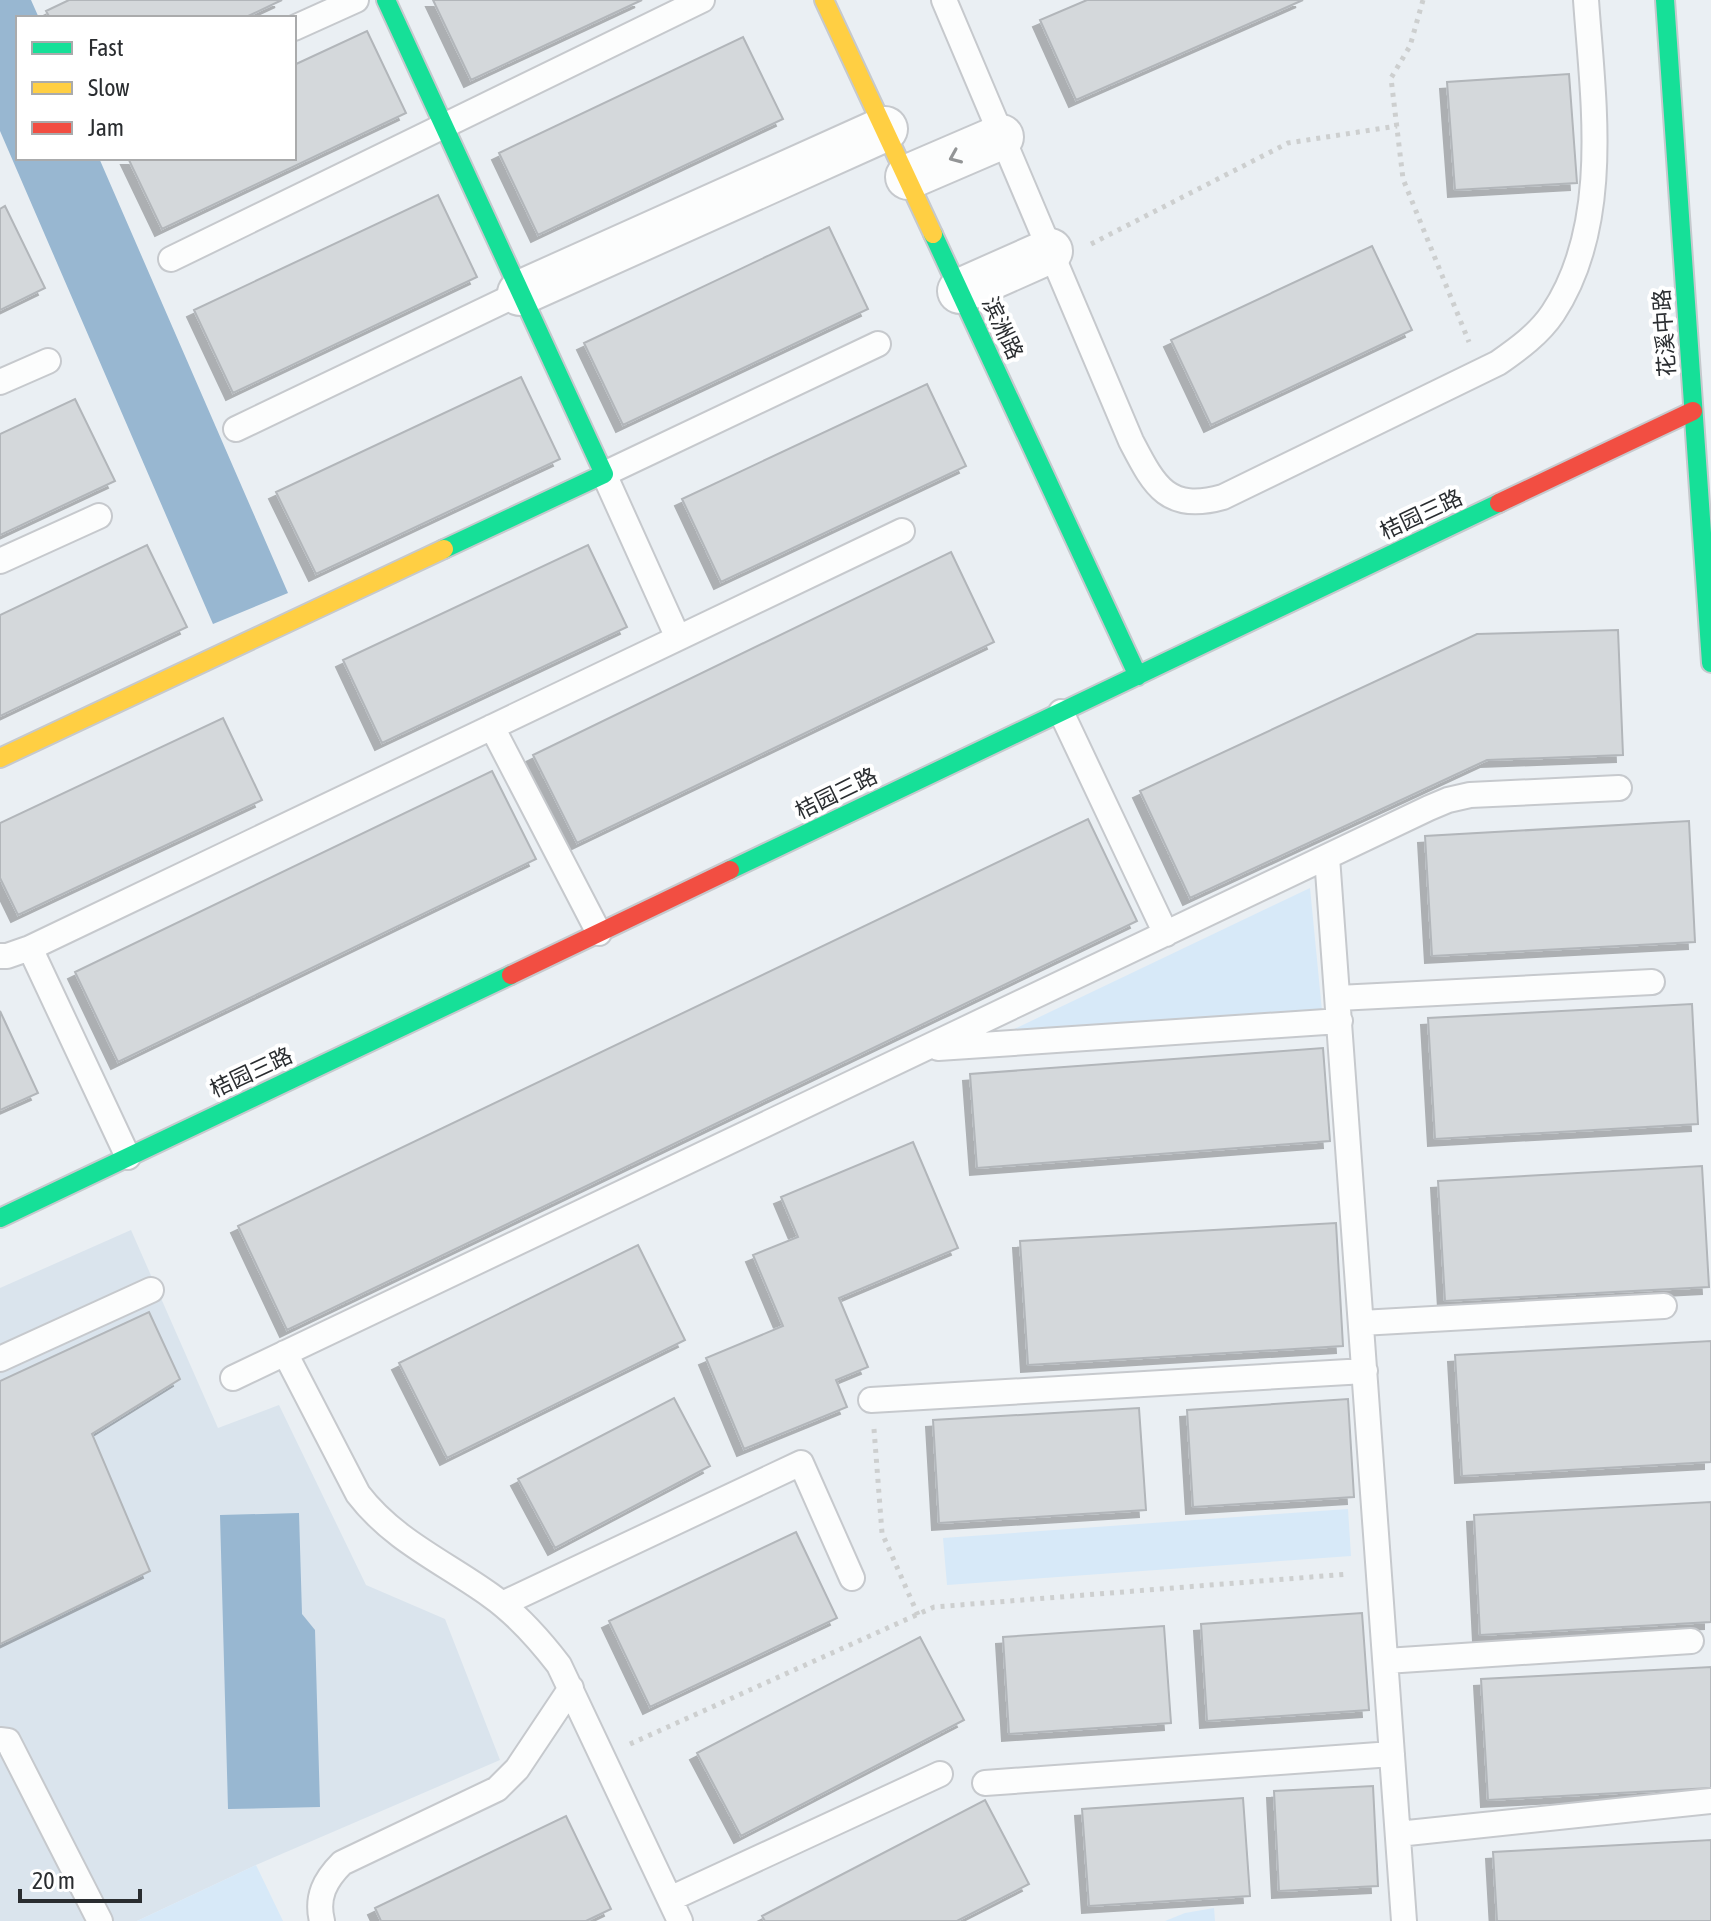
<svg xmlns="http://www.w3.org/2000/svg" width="1711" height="1921" font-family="'Asap Condensed','Noto Sans SC',sans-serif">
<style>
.built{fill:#dae4ed}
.green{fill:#d7e9f8}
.water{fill:#98b7d1}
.building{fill:#d4d8db;stroke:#b2b6ba;stroke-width:2;filter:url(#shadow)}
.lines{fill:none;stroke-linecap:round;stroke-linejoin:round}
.lane-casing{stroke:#c6c9cd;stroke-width:28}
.street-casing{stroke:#c6c9cd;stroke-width:48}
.fast-casing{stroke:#c6c9cd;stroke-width:22}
.slow-casing{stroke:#c6c9cd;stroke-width:22}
.jam-casing{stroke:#c6c9cd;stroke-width:22}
.path{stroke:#cdcfcf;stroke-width:5;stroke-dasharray:4 6;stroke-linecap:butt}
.lane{stroke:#fcfdfd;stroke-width:24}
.street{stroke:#fcfdfd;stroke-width:44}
.fast{stroke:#16e098;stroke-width:18}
.slow{stroke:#ffcf43;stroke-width:18}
.jam{stroke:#f24e42;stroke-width:18}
.oneway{stroke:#939596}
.labels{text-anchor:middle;stroke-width:8;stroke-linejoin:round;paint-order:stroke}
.street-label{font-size:22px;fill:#2a2d30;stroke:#fff}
</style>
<defs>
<filter id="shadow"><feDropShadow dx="-7" dy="7" stdDeviation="0" flood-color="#0004"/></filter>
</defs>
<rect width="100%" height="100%" fill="#eaeff3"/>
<path class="built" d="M 131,1230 L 218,1428 L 279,1405 L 366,1585 L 445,1619 L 500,1760 L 256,1865 L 137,1921 L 0,1921 L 0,1288 Z"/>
<path class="green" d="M 1310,888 L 1322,1011 L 1008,1032 Z
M 1348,1509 L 1351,1556 L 947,1585 L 943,1538 Z
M 256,1865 L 283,1921 L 137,1921 Z
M 1214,1908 L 1215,1921 L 1165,1921 L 1185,1913 Z"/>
<path class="water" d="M 0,0 L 31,0 L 39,18 L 18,18 L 18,158 L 99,158 L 288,593 L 213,624 L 0,131 Z
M 299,1513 L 302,1614 L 315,1630 L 320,1807 L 228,1809 L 220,1515 Z"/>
<path class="building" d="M 69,0 L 282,0 L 244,18 L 50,18 L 46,11 Z
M 433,0 L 642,0 L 471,80 Z
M 1087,0 L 1303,0 L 1076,100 L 1040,20 Z
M 367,31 L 406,113 L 162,229 L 128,158 L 294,158 L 294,65 Z
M 743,37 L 783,119 L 538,235 L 499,153 Z
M 1569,74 L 1577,183 L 1455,190 L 1447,82 Z
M 438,195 L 477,277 L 233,393 L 194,310 Z
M 5,206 L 45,288 L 0,310 L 0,209 Z
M 829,227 L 868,309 L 623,425 L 584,343 Z
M 1372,246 L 1412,330 L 1211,425 L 1171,340 Z
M 521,377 L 560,459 L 316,574 L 276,492 Z
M 927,384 L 966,466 L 721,582 L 682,499 Z
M 75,399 L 115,481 L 0,535 L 0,434 Z
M 147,545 L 187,627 L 0,716 L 0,615 Z
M 588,545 L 627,627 L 382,743 L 343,660 Z
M 951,552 L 994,642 L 577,843 L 533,755 Z
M 1618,630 L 1623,755 L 1487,760 L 1190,898 L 1140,791 L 1477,634 Z
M 223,718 L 262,800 L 18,915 L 0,878 L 0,823 Z
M 492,771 L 536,859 L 118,1062 L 75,972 Z
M 1088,819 L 1137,921 L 287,1330 L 238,1226 Z
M 1689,821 L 1695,942 L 1432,956 L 1425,836 Z
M 1692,1004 L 1698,1124 L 1435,1139 L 1428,1018 Z
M 0,1011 L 38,1093 L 0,1110 Z
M 1323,1048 L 1330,1141 L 977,1168 L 970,1074 Z
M 913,1142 L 958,1248 L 839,1298 L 868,1367 L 836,1380 L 847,1407 L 744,1449 L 706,1358 L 783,1326 L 753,1255 L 798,1237 L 781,1197 Z
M 1702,1166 L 1709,1287 L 1445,1301 L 1438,1181 Z
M 1336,1223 L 1343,1346 L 1028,1365 L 1020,1241 Z
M 638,1245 L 685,1340 L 447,1458 L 399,1363 Z
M 149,1312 L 180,1379 L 92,1434 L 150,1571 L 0,1644 L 0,1381 Z
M 1711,1341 L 1711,1462 L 1462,1476 L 1455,1355 Z
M 674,1398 L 710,1466 L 555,1548 L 518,1479 Z
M 1348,1399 L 1354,1497 L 1193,1507 L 1187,1410 Z
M 1139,1408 L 1146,1510 L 939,1523 L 933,1420 Z
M 1711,1502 L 1711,1622 L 1480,1635 L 1474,1515 Z
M 796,1532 L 837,1618 L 650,1707 L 609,1621 Z
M 1362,1613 L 1369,1710 L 1207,1721 L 1201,1624 Z
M 1164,1626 L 1171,1723 L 1009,1734 L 1003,1637 Z
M 920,1637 L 964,1720 L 741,1836 L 697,1753 Z
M 1711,1667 L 1711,1788 L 1488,1800 L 1481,1679 Z
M 1373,1786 L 1378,1886 L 1279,1891 L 1274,1791 Z
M 1243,1798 L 1250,1896 L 1089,1906 L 1082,1809 Z
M 985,1800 L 1029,1884 L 957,1921 L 765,1921 L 762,1916 Z
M 566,1816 L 611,1909 L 586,1921 L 381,1921 L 375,1908 Z
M 1711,1840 L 1711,1921 L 1497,1921 L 1493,1852 Z"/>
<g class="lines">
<defs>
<path id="lane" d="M 944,0 L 1131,441 C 1154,485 1167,513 1223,497 L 1498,363 C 1518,349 1539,334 1553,313 C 1612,224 1593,100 1586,0
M 294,28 L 356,0
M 171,259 L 702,0
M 0,382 L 48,361
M 236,429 L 520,293
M 0,561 L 99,516
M 678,638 L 604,474 L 878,344
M 1061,712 L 1166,934
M 492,727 L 599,933
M 1327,857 L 1404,1921
M 30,948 L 128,1157
M 0,956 L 7,956 L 30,948 L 902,531
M 1338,998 L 1652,982
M 938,1048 L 1340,1021
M 1361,1323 L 1664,1306
M 285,1353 L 358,1494 C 393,1540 444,1562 490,1595 C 517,1614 539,1639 559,1665 L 680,1921
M 0,1359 L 151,1290
M 233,1378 L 1429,808 L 1448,800 L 1470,795 L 1619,788
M 871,1400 L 1365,1371
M 502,1604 L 801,1463 L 852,1578
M 1386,1661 L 1691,1641
M 0,1740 L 8,1741 L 100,1921
M 985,1783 L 1392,1754
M 1398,1834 L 1711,1801
M 670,1899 L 940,1774
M 322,1921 C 316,1897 325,1880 342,1863 L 497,1789 L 517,1769 L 571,1688"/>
<path id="street" d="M 908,177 L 1001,137
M 960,291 L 1050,251
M 520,293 L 885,129"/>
<path id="fast" d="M 386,0 L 604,474 L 444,549
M 1665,0 L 1711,663
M 933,234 L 1138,676
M 730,870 L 1499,503
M 0,1218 L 511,975"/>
<path id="slow" d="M 824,0 L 933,234
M 0,758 L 444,549"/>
<path id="jam" d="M 1499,503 L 1693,411
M 511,975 L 730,870"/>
</defs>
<use href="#lane" class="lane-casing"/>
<use href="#street" class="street-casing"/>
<use href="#fast" class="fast-casing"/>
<use href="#slow" class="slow-casing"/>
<use href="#jam" class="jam-casing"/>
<path class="path" d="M 1423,0 L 1410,46 L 1391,78 L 1403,179 L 1469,342
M 1091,244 L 1288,143 L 1397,126
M 874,1429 L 882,1533 L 918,1615
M 630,1744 L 934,1607 L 1349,1574"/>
<use href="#lane" class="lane"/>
<use href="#street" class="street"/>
<use href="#fast" class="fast"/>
<use href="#slow" class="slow"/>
<use href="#jam" class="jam"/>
</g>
<defs><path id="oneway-chevron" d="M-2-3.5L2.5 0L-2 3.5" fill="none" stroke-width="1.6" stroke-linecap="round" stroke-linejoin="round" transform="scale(2)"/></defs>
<use class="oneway" href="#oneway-chevron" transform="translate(955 157) rotate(157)"/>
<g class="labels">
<g class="street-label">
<text transform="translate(1003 328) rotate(65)" y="8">滨洲路</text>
<text transform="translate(1664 333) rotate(-94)" y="8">花溪中路</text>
<text transform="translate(1421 514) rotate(-25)" y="8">桔园三路</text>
<text transform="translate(836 793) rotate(-26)" y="8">桔园三路</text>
<text transform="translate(251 1072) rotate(-25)" y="8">桔园三路</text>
</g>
</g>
<rect x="16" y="16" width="280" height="144" fill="#ffffff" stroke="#aaabac" stroke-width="2"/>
<rect x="32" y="42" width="40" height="12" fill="#16e098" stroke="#aaabac" stroke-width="2"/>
<text x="88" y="56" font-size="24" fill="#2a2d30">Fast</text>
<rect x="32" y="82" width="40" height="12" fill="#ffcf43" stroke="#aaabac" stroke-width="2"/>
<text x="88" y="96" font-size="24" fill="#2a2d30">Slow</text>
<rect x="32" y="122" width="40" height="12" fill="#f24e42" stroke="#aaabac" stroke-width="2"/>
<text x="88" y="136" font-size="24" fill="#2a2d30">Jam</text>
<path d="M20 1889v12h120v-12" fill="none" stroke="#2a2d30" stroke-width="4"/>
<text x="32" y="1889" font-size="24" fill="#2a2d30" stroke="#ffffff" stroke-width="6" paint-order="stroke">20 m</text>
</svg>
